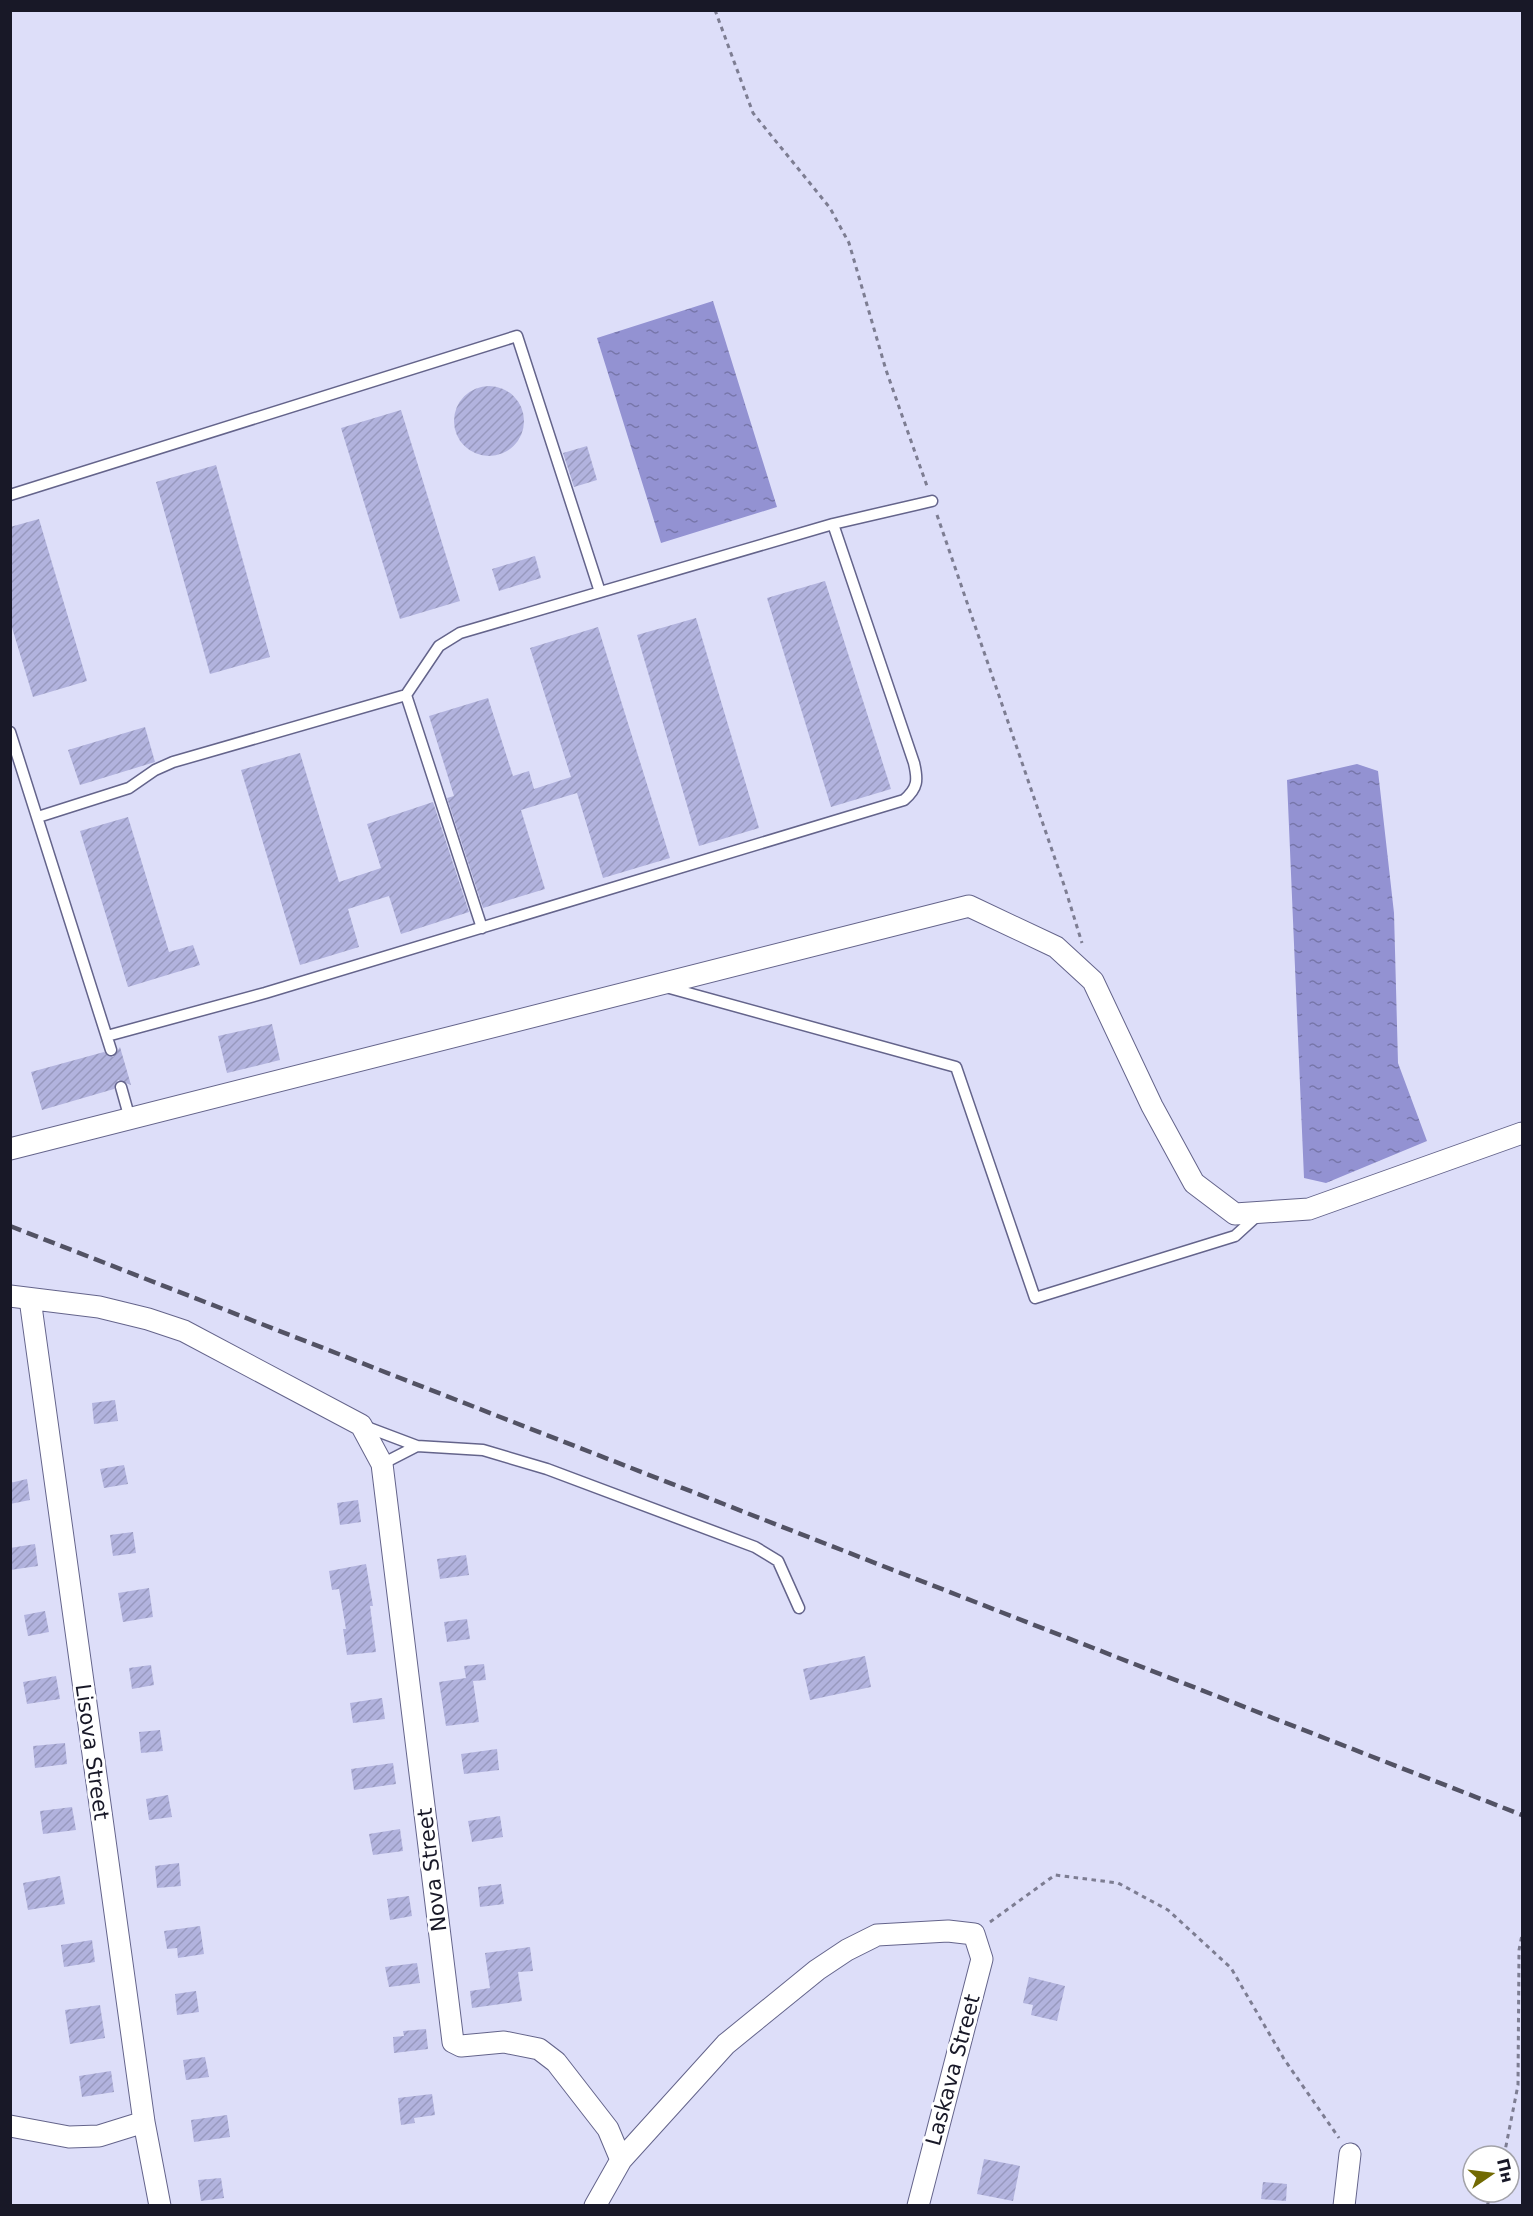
<svg xmlns="http://www.w3.org/2000/svg" width="1533" height="2216" font-family="'DejaVu Sans',sans-serif">
<style>
.water{fill:url(#water-ripples)}
.building{fill:url(#building-hatch)}
.lines{fill:none;stroke-linecap:round;stroke-linejoin:round}
.lane-casing{stroke:#64648b;stroke-width:13}
.street-casing{stroke:#64648b;stroke-width:23}
.path{stroke:#7d7d92;stroke-width:3;stroke-dasharray:4.5 4.5;stroke-linecap:butt}
.lane{stroke:#fff;stroke-width:10}
.street{stroke:#fff;stroke-width:21}
.rail{stroke:#525264;stroke-width:4.5;stroke-dasharray:12 6;stroke-linecap:butt}
.labels{text-anchor:middle;stroke-width:6;stroke-linejoin:round;paint-order:stroke}
.street-label{font-size:21px;fill:#181827;stroke:#fff}
</style>
<defs>
<pattern id="water-ripples" width="26" height="14" patternUnits="userSpaceOnUse" patternTransform="scale(1.5)"><rect width="26" height="14" fill="#9392d2"/><path d="M2 4q2-2 4 0t4 0M15 11q2-2 4 0t4 0" fill="none" stroke="#7776aa"/></pattern>
<pattern id="building-hatch" width="6" height="6" patternUnits="userSpaceOnUse" patternTransform="scale(1.5)"><rect width="6" height="6" fill="#b2b3de"/><path d="M-1 1l2-2M0 6l6-6M5 7l2-2" fill="none" stroke="#9899be"/></pattern>
</defs>
<rect width="100%" height="100%" fill="#dddef9"/>
<path class="water" d="M 713,301 L 777,507 L 661,543 L 597,338 Z
M 1357,764 L 1378,771 L 1394,913 L 1398,1063 L 1427,1141 L 1326,1183 L 1304,1178 L 1287,780 Z"/>
<path class="building" d="M454 421a35 35 0 1 1 70 0a35 35 0 1 1-70 0Z
M 401,410 L 460,601 L 400,619 L 341,428 Z
M 587,446 L 597,480 L 574,487 L 563,453 Z
M 216,465 L 270,657 L 210,674 L 156,482 Z
M 39,519 L 87,681 L 33,697 L 10,621 L 10,527 Z
M 535,556 L 541,578 L 499,591 L 492,569 Z
M 825,581 L 891,789 L 831,807 L 767,598 Z
M 696,618 L 759,828 L 699,846 L 637,635 Z
M 598,627 L 670,858 L 603,878 L 577,793 L 521,810 L 545,889 L 483,908 L 447,798 L 454,796 L 429,716 L 488,698 L 513,776 L 529,771 L 534,789 L 571,777 L 530,648 Z
M 145,727 L 155,762 L 80,785 L 68,750 Z
M 300,753 L 339,882 L 381,868 L 367,824 L 433,802 L 469,912 L 401,934 L 389,896 L 348,909 L 359,947 L 300,965 L 241,770 Z
M 128,817 L 169,952 L 193,945 L 200,965 L 128,987 L 80,831 Z
M 272,1024 L 280,1060 L 227,1073 L 218,1036 Z
M 120,1047 L 131,1085 L 118,1080 L 114,1089 L 42,1110 L 31,1072 L 104,1052 L 113,1057 Z
M 115,1400 L 118,1421 L 94,1424 L 92,1403 Z
M 124,1465 L 128,1484 L 104,1488 L 100,1469 Z
M 27,1479 L 30,1500 L 10,1504 L 10,1483 Z
M 358,1500 L 361,1522 L 340,1525 L 337,1503 Z
M 133,1532 L 136,1553 L 113,1556 L 110,1535 Z
M 35,1544 L 38,1566 L 10,1570 L 10,1548 Z
M 466,1555 L 469,1575 L 440,1579 L 437,1559 Z
M 366,1564 L 373,1606 L 370,1606 L 376,1652 L 347,1655 L 343,1629 L 346,1629 L 339,1589 L 332,1590 L 329,1571 Z
M 149,1588 L 153,1617 L 123,1622 L 118,1593 Z
M 45,1611 L 49,1632 L 28,1636 L 24,1615 Z
M 467,1619 L 470,1639 L 447,1642 L 444,1622 Z
M 865,1656 L 871,1687 L 810,1700 L 803,1669 Z
M 484,1664 L 486,1680 L 473,1681 L 479,1722 L 446,1726 L 439,1682 L 466,1678 L 464,1666 Z
M 151,1665 L 154,1685 L 132,1689 L 129,1668 Z
M 56,1676 L 60,1699 L 27,1704 L 23,1682 Z
M 382,1698 L 385,1719 L 353,1723 L 350,1703 Z
M 160,1730 L 163,1751 L 141,1753 L 139,1732 Z
M 65,1743 L 67,1764 L 35,1768 L 33,1746 Z
M 497,1749 L 499,1770 L 464,1774 L 461,1754 Z
M 393,1763 L 396,1784 L 354,1790 L 351,1769 Z
M 168,1795 L 172,1817 L 149,1820 L 146,1799 Z
M 72,1807 L 76,1830 L 43,1834 L 40,1811 Z
M 500,1816 L 503,1837 L 472,1842 L 468,1821 Z
M 400,1829 L 403,1851 L 373,1855 L 369,1834 Z
M 179,1863 L 181,1886 L 157,1888 L 155,1866 Z
M 60,1876 L 65,1904 L 28,1910 L 23,1883 Z
M 501,1884 L 504,1904 L 480,1907 L 478,1887 Z
M 409,1896 L 412,1916 L 390,1920 L 387,1899 Z
M 200,1926 L 204,1954 L 178,1958 L 177,1948 L 167,1949 L 164,1931 Z
M 92,1940 L 95,1962 L 64,1967 L 61,1945 Z
M 530,1947 L 533,1971 L 518,1972 L 522,2001 L 472,2008 L 470,1991 L 490,1988 L 485,1953 Z
M 417,1963 L 420,1983 L 389,1987 L 385,1967 Z
M 1029,1977 L 1065,1986 L 1057,2021 L 1031,2015 L 1033,2005 L 1023,2003 Z
M 196,1991 L 199,2012 L 177,2015 L 175,1994 Z
M 100,2005 L 105,2038 L 70,2044 L 65,2010 Z
M 426,2029 L 428,2049 L 394,2053 L 393,2037 L 404,2036 L 403,2031 Z
M 205,2057 L 209,2077 L 186,2080 L 183,2060 Z
M 111,2071 L 114,2092 L 82,2097 L 79,2076 Z
M 432,2094 L 435,2115 L 414,2118 L 415,2123 L 401,2125 L 398,2098 Z
M 227,2115 L 230,2137 L 194,2142 L 191,2120 Z
M 984,2159 L 1020,2166 L 1013,2201 L 977,2194 Z
M 221,2178 L 224,2198 L 201,2201 L 198,2180 Z
M 1263,2182 L 1287,2184 L 1286,2201 L 1261,2199 Z"/>
<g class="lines">
<defs>
<path id="lane" d="M 10,495 L 517,336 L 600,592
M 10,732 L 111,1050
M 38,817 L 129,788 L 155,770 L 173,762 L 406,695
M 482,928 L 406,695 L 439,646 L 460,633 L 833,524 L 932,501
M 666,987 L 956,1067 L 1035,1298 L 1235,1236 L 1258,1215
M 107,1036 L 265,993 L 904,800 C 918,788 918,780 914,763 L 833,524
M 121,1087 L 130,1119
M 364,1426 L 417,1446 L 483,1450 L 547,1469 L 755,1547 L 778,1561 L 799,1608
M 382,1464 L 417,1446"/>
<path id="street" d="M 10,1149 L 969,906 L 1056,947 L 1093,981 L 1152,1106 L 1194,1183 L 1235,1214 L 1309,1209 L 1522,1133
M 10,1296 L 99,1307 L 148,1319 L 184,1331 L 361,1425 L 382,1464 L 453,2042 L 461,2046 L 504,2042 L 539,2049 L 556,2062 L 608,2129 L 621,2160 L 595,2206
M 30,1299 L 144,2122 L 160,2206
M 10,2126 L 69,2137 L 99,2136 L 144,2122
M 621,2160 L 726,2044 L 817,1970 L 847,1950 L 877,1935 L 948,1931 L 974,1934 L 982,1959 L 918,2206
M 1344,2206 L 1350,2154"/>
</defs>
<use href="#lane" class="lane-casing"/>
<use href="#street" class="street-casing"/>
<path class="path" d="M 715,10 L 753,113 L 830,208 L 849,243 L 886,370 L 928,489
M 937,515 L 1065,888 L 1082,943
M 990,1922 L 1055,1875 L 1118,1883 L 1168,1910 L 1231,1968 L 1284,2059 L 1339,2138
M 1504,2156 L 1518,2085 L 1519,1950 L 1522,1935
M 1487,2206 L 1492,2192"/>
<use href="#lane" class="lane"/>
<use href="#street" class="street"/>
<path class="rail" d="M 10,1226 L 1522,1815"/>
</g>
<g class="labels">
<g class="street-label">
<text transform="translate(92 1752) rotate(82)" y="7">Lisova Street</text>
<text transform="translate(432 1870) rotate(-97)" y="7">Nova Street</text>
<text transform="translate(953 2070) rotate(-75)" y="7">Laskava Street</text>
</g>
</g>
<rect width="1533" height="2216" fill="none" stroke="#181827" stroke-width="24"/>
<g transform="translate(1491 2174) rotate(76)"><circle r="28" fill="#ffffff" stroke="#a3a3a9" stroke-width="1.5"/>
<path d="M0-4.5L10 22L0 15L-10 22Z" fill="#726a03"/>
<text y="-9" font-size="16" font-weight="bold" text-anchor="middle" fill="#181827">Пн</text>
</g>
</svg>
